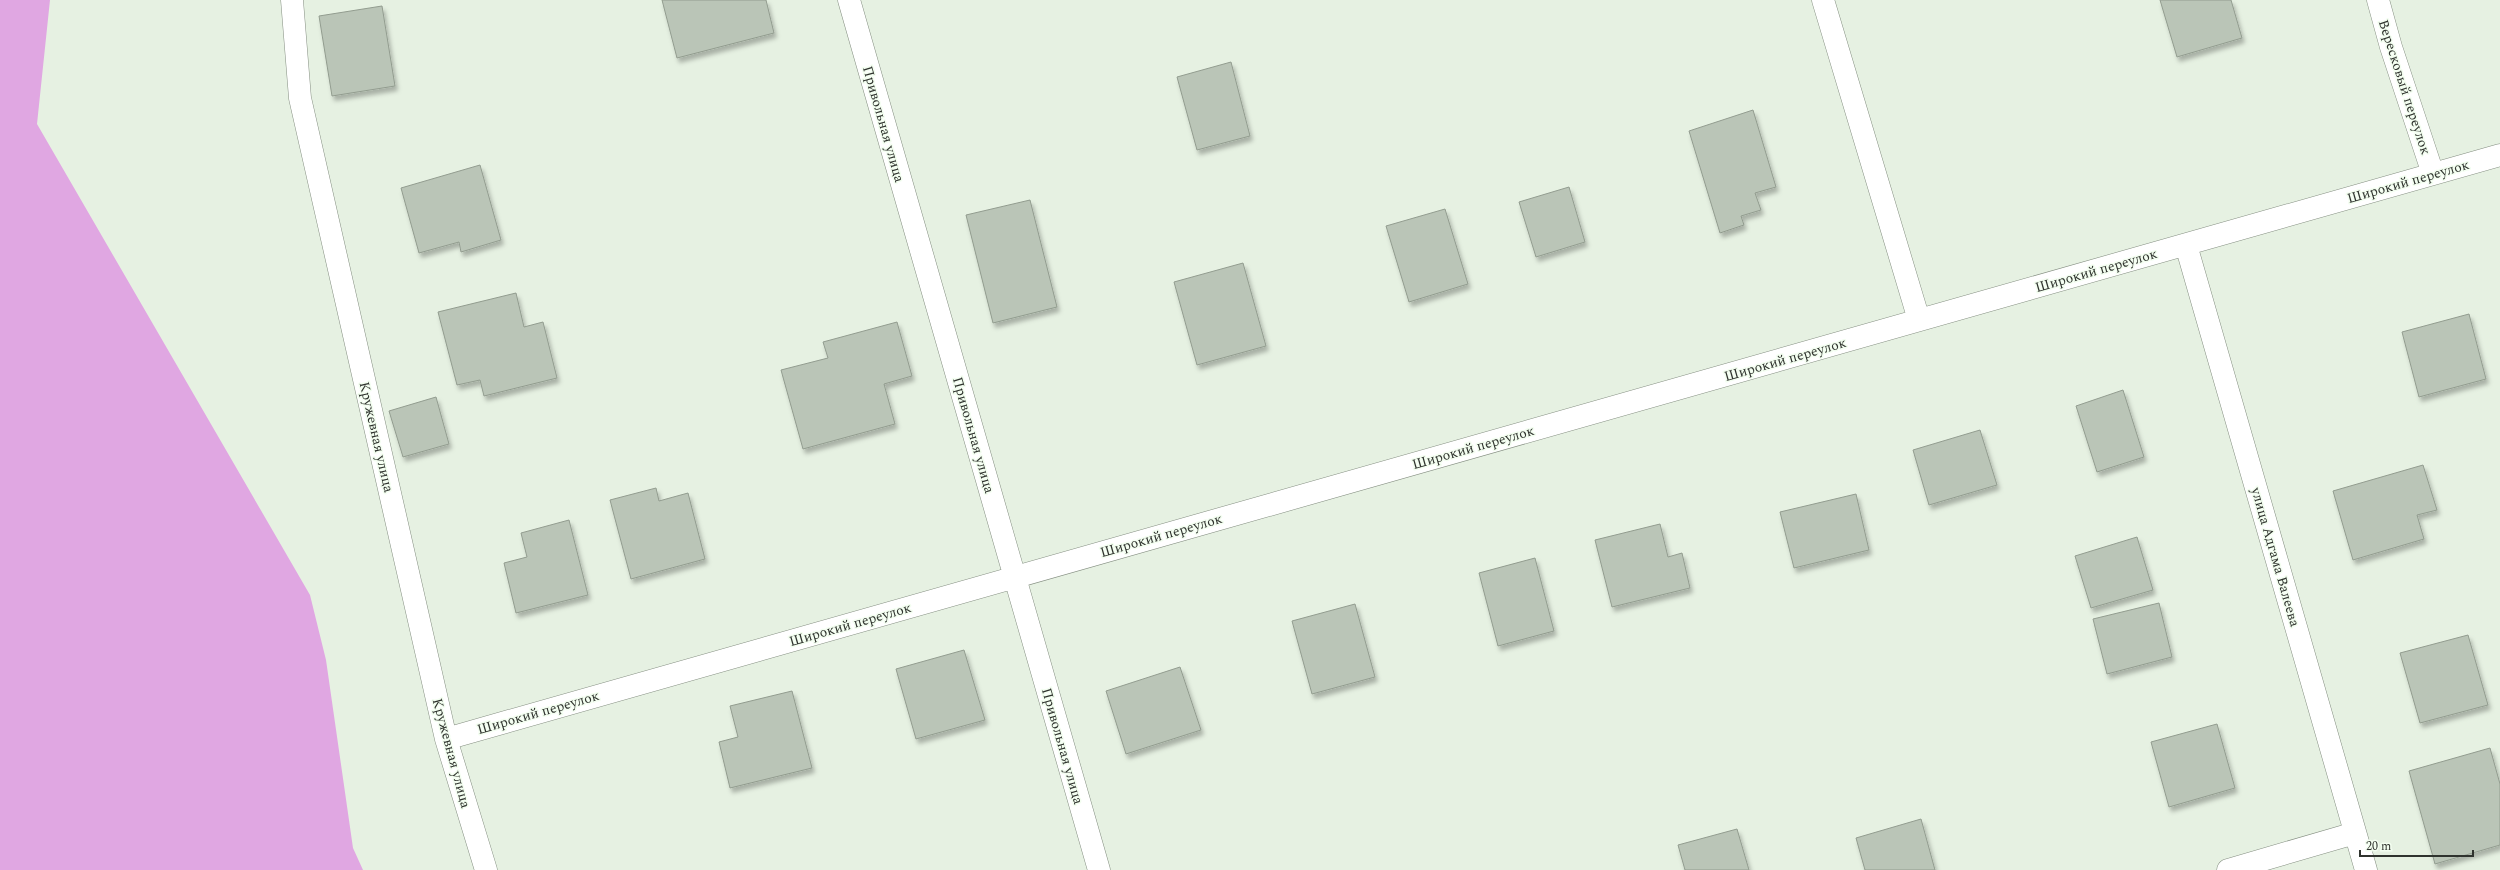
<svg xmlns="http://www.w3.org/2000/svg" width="2500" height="870" font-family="Spectral,serif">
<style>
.forest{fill:#e0a7e2}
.building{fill:#bac5b7;stroke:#929c8f;filter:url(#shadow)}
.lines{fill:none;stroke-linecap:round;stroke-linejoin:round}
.minor-casing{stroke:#848e81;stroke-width:23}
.minor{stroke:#fff;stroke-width:22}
.labels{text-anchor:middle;stroke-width:3;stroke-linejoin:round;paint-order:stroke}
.street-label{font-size:14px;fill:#2f332e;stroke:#f3fef0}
</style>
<defs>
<filter id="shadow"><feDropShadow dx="2.5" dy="4.5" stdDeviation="2" flood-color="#0004"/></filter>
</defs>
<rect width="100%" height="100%" fill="#e6f1e2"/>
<path class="forest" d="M 0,0 L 50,0 L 37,124 L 310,595 L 326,660 L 353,848 L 363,870 L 0,870 Z"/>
<path class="building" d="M 662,0 L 766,0 L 774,33 L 677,58 Z
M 2160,0 L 2231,0 L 2242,38 L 2177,57 Z
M 382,6 L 395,86 L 332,96 L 319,16 Z
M 1231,62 L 1250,136 L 1197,150 L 1177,77 Z
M 1753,110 L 1776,187 L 1755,193 L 1761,210 L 1741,216 L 1744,225 L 1720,233 L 1689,131 Z
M 480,165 L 501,240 L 461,252 L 459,242 L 419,253 L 401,188 Z
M 1569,187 L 1585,242 L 1536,257 L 1519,202 Z
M 1030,200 L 1057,307 L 993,323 L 966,215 Z
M 1445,209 L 1468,284 L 1409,302 L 1386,226 Z
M 1243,263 L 1266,346 L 1197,365 L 1174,282 Z
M 516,293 L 524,327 L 543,322 L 557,378 L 484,396 L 480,380 L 457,385 L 438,312 Z
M 2469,314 L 2486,379 L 2419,397 L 2402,332 Z
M 897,322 L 912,376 L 884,384 L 895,424 L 803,449 L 781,370 L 828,358 L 823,342 Z
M 2123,390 L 2144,457 L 2097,472 L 2076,406 Z
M 436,397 L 449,444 L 403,457 L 389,411 Z
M 1980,430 L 1997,485 L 1929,505 L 1913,450 Z
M 2423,465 L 2437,510 L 2417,515 L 2424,539 L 2353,560 L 2333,491 Z
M 656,488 L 659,501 L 688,493 L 705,559 L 631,579 L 610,500 Z
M 1856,494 L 1869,550 L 1794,568 L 1780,512 Z
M 569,520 L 588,595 L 516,613 L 504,563 L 527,557 L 521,533 Z
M 1660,524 L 1668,557 L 1682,553 L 1690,588 L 1612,607 L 1595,540 Z
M 2137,537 L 2153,590 L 2091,608 L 2075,556 Z
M 1535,558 L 1554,631 L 1498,646 L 1479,573 Z
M 2159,603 L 2172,657 L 2107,674 L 2093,619 Z
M 1355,604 L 1375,677 L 1312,694 L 1292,621 Z
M 2468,635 L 2488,705 L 2420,723 L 2400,653 Z
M 964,650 L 985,720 L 916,739 L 896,669 Z
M 1180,667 L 1201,730 L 1126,754 L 1106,691 Z
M 792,691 L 812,768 L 730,788 L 719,742 L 738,737 L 730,706 Z
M 2217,724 L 2235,788 L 2169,807 L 2151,742 Z
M 2490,748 L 2500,784 L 2500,845 L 2435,864 L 2409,771 Z
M 1921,819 L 1935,870 L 1865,870 L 1856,838 Z
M 1737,829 L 1749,870 L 1685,870 L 1678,845 Z"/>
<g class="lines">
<defs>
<path id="minor" d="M 292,0 L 300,98 L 446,739 L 486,870
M 849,0 L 1099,870
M 1823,0 L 1919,320
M 2378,0 L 2391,47 L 2433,174
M 2186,245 L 2366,870
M 446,739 L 2500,155
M 2228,870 L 2355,833"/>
</defs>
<use href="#minor" class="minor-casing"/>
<use href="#minor" class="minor"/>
</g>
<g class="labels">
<g class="street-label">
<text transform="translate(2405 87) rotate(72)" y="5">Вересковый переулок</text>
<text transform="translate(884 124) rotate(74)" y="5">Привольная улица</text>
<text transform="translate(2408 181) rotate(-16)" y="5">Широкий переулок</text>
<text transform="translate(2096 270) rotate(-16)" y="5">Широкий переулок</text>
<text transform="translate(1785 359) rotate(-16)" y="5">Широкий переулок</text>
<text transform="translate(974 435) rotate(74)" y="5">Привольная улица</text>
<text transform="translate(377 437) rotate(77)" y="5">Кружевная улица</text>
<text transform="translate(1473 447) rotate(-16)" y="5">Широкий переулок</text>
<text transform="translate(1161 535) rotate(-16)" y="5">Широкий переулок</text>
<text transform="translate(2276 557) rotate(74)" y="5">улица Адгама Валеева</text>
<text transform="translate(850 624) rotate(-16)" y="5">Широкий переулок</text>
<text transform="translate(538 712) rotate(-16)" y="5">Широкий переулок</text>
<text transform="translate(1063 746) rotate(74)" y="5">Привольная улица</text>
<text transform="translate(452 753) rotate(75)" y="5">Кружевная улица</text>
</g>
</g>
<path d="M2360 850v6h113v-6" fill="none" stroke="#2f332e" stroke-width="2"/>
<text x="2366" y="850" font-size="12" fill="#2f332e" stroke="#f3fef0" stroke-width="3" paint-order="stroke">20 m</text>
</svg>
